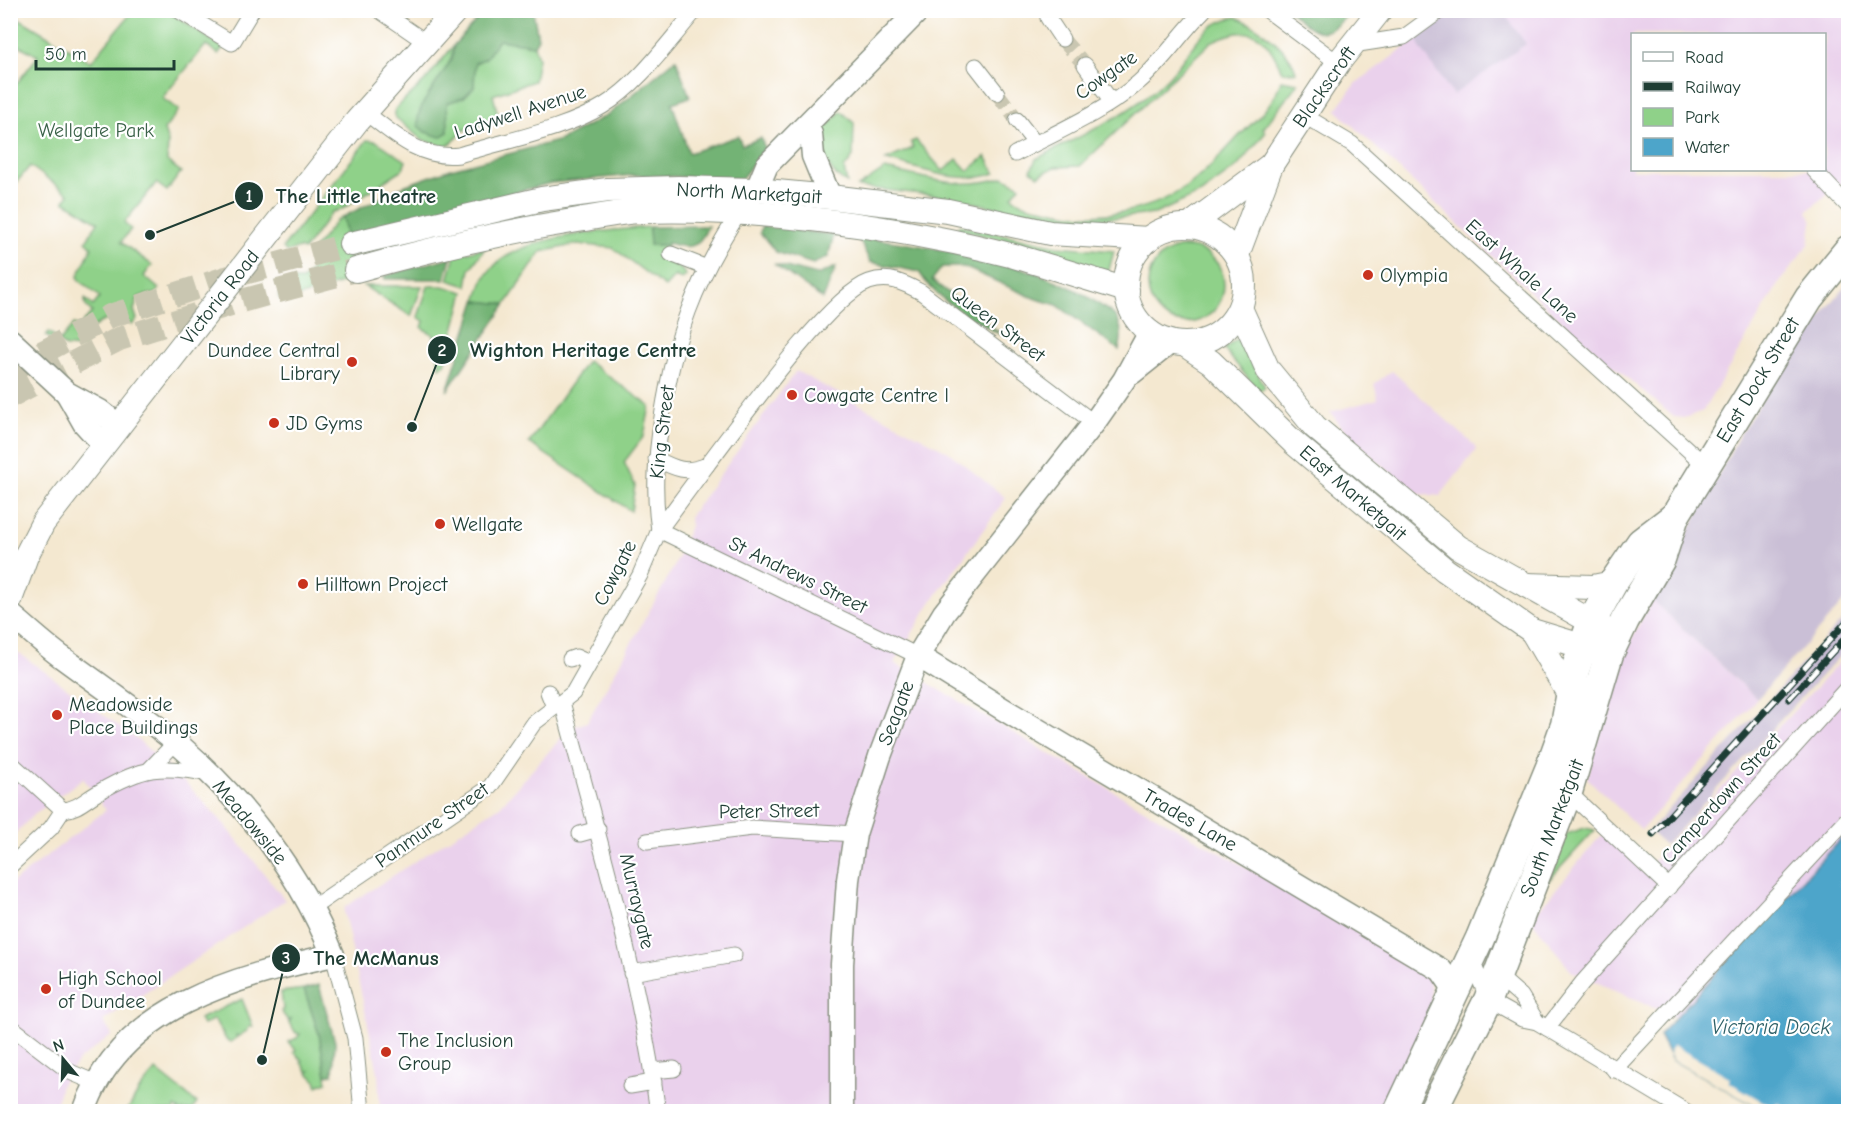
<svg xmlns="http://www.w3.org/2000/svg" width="1859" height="1122" viewBox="0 0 1859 1122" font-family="'Comic Neue',sans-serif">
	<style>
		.built { fill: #ead1ec; fill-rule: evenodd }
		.industrial { fill: #cabfd6 }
		.green { fill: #8fd189; stroke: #57875e; stroke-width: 1.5 }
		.forest { fill: #73b375; stroke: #497854; stroke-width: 1.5 }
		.water { fill: #4da5ca; stroke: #36717f; stroke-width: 1.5 }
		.pier { fill: #f4e8d0 }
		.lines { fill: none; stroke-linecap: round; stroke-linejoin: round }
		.street-tunnel { stroke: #c9c6b1; stroke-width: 15; stroke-dasharray: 15 8; stroke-linecap: butt }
		.primary-tunnel { stroke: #c9c6b1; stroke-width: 24; stroke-dasharray: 24 12; stroke-linecap: butt }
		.street-casing { stroke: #8a9282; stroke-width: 17 }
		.secondary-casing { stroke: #8a9282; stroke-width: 25 }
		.primary-casing { stroke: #8a9282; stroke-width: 26 }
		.highway-casing { stroke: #8a9282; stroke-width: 31 }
		.street { stroke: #fff; stroke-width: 15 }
		.secondary { stroke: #fff; stroke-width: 22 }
		.primary { stroke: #fff; stroke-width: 24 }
		.highway { stroke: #fff; stroke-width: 28 }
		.rail-casing { stroke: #1f3d34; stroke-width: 7 }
		.rail { stroke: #fff; stroke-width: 4.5; stroke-dasharray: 14; stroke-linecap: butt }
		.poi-dot { fill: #c8321e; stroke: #fff; stroke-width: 2 }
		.labels { text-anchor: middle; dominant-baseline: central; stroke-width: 4.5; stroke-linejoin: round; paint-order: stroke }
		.street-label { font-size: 20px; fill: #1f3d34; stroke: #fff }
		.park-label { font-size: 20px; fill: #3b6249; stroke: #fff }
		.poi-label { font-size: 20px; fill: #1f3d34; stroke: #fff; text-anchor: start }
		.water-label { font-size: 21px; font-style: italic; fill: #2f6168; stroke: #fff }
		.leader { fill: none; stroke: #1f3d34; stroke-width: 2 }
		.callout-dot { fill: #1f3d34; stroke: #fff; stroke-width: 2 }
		.mark-label { font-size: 18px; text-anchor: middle; font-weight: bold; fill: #fff }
		.callout-label { font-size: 21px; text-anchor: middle; font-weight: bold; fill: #1f3d34; stroke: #fff; stroke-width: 4.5; stroke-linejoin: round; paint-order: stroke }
	</style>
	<rect width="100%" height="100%" fill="#fff"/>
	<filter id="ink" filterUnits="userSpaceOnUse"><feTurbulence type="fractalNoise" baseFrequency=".0167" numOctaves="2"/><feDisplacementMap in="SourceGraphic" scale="12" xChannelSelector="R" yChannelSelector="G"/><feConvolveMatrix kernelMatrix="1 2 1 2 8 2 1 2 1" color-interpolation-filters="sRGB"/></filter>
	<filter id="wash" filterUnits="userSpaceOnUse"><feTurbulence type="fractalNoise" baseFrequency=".008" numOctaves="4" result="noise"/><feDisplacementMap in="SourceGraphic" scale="24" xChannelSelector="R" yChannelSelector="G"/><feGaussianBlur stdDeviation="1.35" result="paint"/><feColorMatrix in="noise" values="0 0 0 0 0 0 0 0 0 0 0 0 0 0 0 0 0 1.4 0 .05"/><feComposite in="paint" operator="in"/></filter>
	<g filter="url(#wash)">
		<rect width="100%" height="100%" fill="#f4e8d0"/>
		<g class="built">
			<path d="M1455,11H1848V178L1807,211L1812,222L1809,244L1778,285L1703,411L1684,418L1674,417L1582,340L1336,110L1355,84ZM1632,34H1824V170H1632Z"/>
			<path d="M796,371L947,451L1006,498L930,604L894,663L1154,815L1428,971L1433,1010L1382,1111H380L378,1072L344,912L345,907L500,806L570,728L587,722L675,565L690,526L689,517Z"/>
			<path d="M1392,371L1474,445L1476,450L1440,496L1419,494L1389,472L1346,432L1330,412L1378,399L1374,384Z"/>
			<path d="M1652,600L1757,699L1641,830L1587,778L1619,662Z"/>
			<path d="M19,653L138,740L185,782L226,826L285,900L103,1021L112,1035L78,1061L61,1084L55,1111H11V884L106,810L83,778L31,817L11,839L10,656Z"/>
			<path d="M1848,653V832L1675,1017L1571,971L1531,919L1603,833L1648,867Z"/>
		</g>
		<g class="industrial">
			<path d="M1455,11H1514L1506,16L1526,44L1453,95L1419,46L1418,38Z"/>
			<path d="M1848,284V597L1757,699L1652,600L1739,436L1785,364L1837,296Z"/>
			<path d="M1848,614V647L1665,845L1649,831Z"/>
		</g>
		<g class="green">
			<path d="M133,11H168L223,48L218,54L206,45L162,98L179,110L164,130L168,142L167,161L181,172L167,191L156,183L124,223L131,229L121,242L152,265L144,276L159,289L155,294L144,295L138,298L134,310L137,319L132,325C111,310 86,325 84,348L66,347L46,336L49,332L60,341L74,324L79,328L92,312L85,305V299L93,306L100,297L79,280L78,276L92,247L86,241L98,222L64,201L69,194L30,166L11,189L10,92L38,56L11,41V30L20,19L91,62Z"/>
			<path d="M1236,17C1257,25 1290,49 1296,72H1282C1266,33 1251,22 1211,42L1080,166L1055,167L1038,176L1031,170L1036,159C1085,133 1143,110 1178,66C1197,42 1204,23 1236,17Z"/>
			<path d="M499,40L534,45L538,58L534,81L493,95L499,119L462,131L452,143L444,146L422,140L395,117V109L426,80L454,45C451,72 428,91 418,116L448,132L447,103L464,97L474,87L475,63L486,58Z"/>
			<path d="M1281,80L1298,83L1263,129L1266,132L1237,167L1201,193L1155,214L1090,220L1041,217L948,197L858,187L885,169C928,178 961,191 1004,177L1020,186L1012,196C1021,206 1037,207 1050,210C1098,222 1156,212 1195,180C1210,168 1224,152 1237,138C1256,119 1273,107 1281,80Z"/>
			<path d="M841,111L854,123L853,157L844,169L847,183C827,173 824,156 818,136Z"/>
			<path d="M367,140L376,141L406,161L403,169L341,210L332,212L304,250L299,248L287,252L283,248Z"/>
			<path d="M916,140L943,171L957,159L968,171L986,156L995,173C961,186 920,168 886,160L913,148L911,142Z"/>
			<path d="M343,217L354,279L283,302L278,296L293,280H302C311,273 315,266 309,255L336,221Z"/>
			<path d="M959,225L1058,246L1114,251L1108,274L1056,253L957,229Z"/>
			<path d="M649,227L650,245H667L662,259L679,267L686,275L681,279L675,276L665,287L613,248L578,244L541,252L506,304L476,301C479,294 480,286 484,279C508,234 604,231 649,227Z"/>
			<circle cx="1186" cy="285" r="38"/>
			<path d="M485,248L470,269L467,286L448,280L455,255Z"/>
			<path d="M364,286H422L411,316Z"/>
			<path d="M428,286H443L464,292L445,364L440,368L434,335L422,328L424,321L418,317Z"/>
			<path d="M1239,338L1265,387L1259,392L1224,349Z"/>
			<path d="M587,361L650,406L644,436L624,462L635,485L631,511L529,443Z"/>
			<path d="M1585,828L1595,830L1548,881L1566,834Z"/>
			<path d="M304,989L319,1034L327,1082L317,1086V1082L308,1073L310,1071H307L301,1062L303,1061L294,1052L296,1050L288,1042L297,1038L300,1034L296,1033L289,1023L291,1019L288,1021L281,1011L283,1009L281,992Z"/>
			<path d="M242,999L253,1027L249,1026L248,1030L239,1036L236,1035L237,1037L231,1042L227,1041L214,1019L203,1025L199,1019Z"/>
			<path d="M156,1070L197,1103L192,1110L178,1111L179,1109L175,1107L174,1111H127L140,1089Z"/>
		</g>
		<g class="forest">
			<path d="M485,11H533L538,38L534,45L499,40L486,58L475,63L474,87L464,97L447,103L448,132L440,137L425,132L418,126V116L423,103L452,59L454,45Z"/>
			<path d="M1290,11H1351C1324,41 1318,36 1290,11Z"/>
			<path d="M676,59L690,97L672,103L689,153L738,136L742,145L761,138L765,149L741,179L634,175L551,183L347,236L343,217L406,185L451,169L561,140L609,114Z"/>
			<path d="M708,226C699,248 691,250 668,243L667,245H650L649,227Z"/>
			<path d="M762,226L834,235L828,257L813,264L776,252L760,233Z"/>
			<path d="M858,236C935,249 1036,259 1100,305C1104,308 1111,312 1115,316C1123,326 1122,339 1119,350L1057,305L1036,299L964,267H942L932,280L1005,337C974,320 937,302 919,272L870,262Z"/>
			<path d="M451,257L445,279H385L384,276Z"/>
			<path d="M774,264L817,275L836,267L823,299Z"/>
			<path d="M476,301L506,304L447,391Z"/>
			<path d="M319,985L335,1042L333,1074L326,1075L319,1034L304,989Z"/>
		</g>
		<path class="water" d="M1848,831V1111H1765L1672,1060L1659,1035Z"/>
		<path class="pier" d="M1673,1045L1731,1078L1729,1082L1774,1108L1777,1103L1793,1111H1765L1672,1060L1669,1051Z"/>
	</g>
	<g filter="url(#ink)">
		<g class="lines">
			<g class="street-tunnel">
				<path d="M1062,39L1085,65"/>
				<path d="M997,93L1017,120"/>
			</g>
			<g class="primary-tunnel">
				<path d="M10,370L110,316L226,278L351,244"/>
				<path d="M10,396L119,339L234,303L356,270"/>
			</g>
			<g class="street-casing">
				<g id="street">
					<path d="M178,10L232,43L252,10"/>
					<path d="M379,10L427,43"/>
					<path d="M1047,10L1048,18L1062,39"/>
					<path d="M1267,10L1338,63"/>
					<path d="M1352,45L1404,37L1441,10"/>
					<path d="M1085,65L1111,101"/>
					<path d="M976,66L997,93"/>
					<path d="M365,112C393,134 421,160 459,155C503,141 565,130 603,106C640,83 668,42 696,10"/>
					<path d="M1303,115L1352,144L1706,466"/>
					<path d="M1017,120L1035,143"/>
					<path d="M1015,154C1053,134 1108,110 1139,82C1164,60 1181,33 1204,10"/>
					<path d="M1814,170L1848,206"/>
					<path d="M671,254L707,268"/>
					<path d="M656,459C676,469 686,474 707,465"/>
					<path d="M659,530C653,491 656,456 662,417C675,335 694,283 739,213"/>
					<path d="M659,530L918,656"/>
					<path d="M570,659L576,657L589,663"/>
					<path d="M548,692L554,707"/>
					<path d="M562,702C599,837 638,973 658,1112"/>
					<path d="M10,762L63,810"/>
					<path d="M150,769L176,742"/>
					<path d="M1568,792L1669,887"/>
					<path d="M63,810C78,809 86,799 99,792C145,766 159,765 210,774"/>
					<path d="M580,834L598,829"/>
					<path d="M647,841L752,828L855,834"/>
					<path d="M10,866L51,828L63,810"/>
					<path d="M312,908L490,787L534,723L573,693L640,575L659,530L707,465C737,426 829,296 869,282C889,275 904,283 921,292L1094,423"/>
					<path d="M333,955L355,1038L362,1112"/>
					<path d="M1471,958L1488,1000L1522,1019L1537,1022L1687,1112"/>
					<path d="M631,973L734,955"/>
					<path d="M1493,976L1497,975L1521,996L1537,1022"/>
					<path d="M10,1026L70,1072L96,1083"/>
					<path d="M1547,1028L1582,983L1848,687"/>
					<path d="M1614,1070L1848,818"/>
					<path d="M652,1071L674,1069"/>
					<path d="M630,1086L654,1082"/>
				</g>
			</g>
			<g class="secondary-casing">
				<g id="secondary">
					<path d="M811,134L813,156L830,197"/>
					<path d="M745,205L759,184L767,165L919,10"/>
					<path d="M10,340L67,393L100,411L119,426"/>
					<path d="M1132,373L1171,342"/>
					<path d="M67,393L84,423L104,445"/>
					<path d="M10,614C28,629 45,645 63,658C101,686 141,713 177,743C244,801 300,873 333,955C237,977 119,1006 84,1112"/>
					<path d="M918,656L1003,709L1441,970L1455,990"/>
					<path d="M842,1112V964L848,880L855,834L880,756L918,656L944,613L1094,423L1124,380L1150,332"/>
				</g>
			</g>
			<g class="primary-casing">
				<g id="primary">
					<path d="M1189,226L1271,165"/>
					<circle cx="1185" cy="285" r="59"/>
					<path d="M351,244L542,199L608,190L678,188L755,190L830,197L948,211L1050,233L1149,239"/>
					<path d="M1237,255L1271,165L1338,63L1380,10"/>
					<path d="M356,270C430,249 503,232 578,220C598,217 620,212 641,211C756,207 902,227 1014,256C1052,267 1089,279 1127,290"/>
					<path d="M1240,308L1268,370L1315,427L1458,547L1606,630"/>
					<path d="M1184,344L1211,362L1293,442L1445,570L1532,631L1601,652"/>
					<path d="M1526,585L1593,587L1613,583"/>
					<path d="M10,600L26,556L43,523L357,121L456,10"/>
					<path d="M1532,631L1570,696"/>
				</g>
			</g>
			<g class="highway-casing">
				<g id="highway">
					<path d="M1398,1112L1480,938L1550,767L1565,725L1575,670L1591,623L1613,583L1641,542L1675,516"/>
					<path d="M1432,1112L1488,1000L1568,792L1609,654L1625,620L1661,559L1675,516L1809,298L1848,250"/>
				</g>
			</g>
			<use href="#street" class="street"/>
			<use href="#secondary" class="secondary"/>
			<use href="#primary" class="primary"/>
			<use href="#highway" class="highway"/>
			<g class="rail-casing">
				<g id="rail">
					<path d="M1789,699L1848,635"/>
					<path d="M1653,834L1848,620"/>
				</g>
			</g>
			<use href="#rail" class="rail"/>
		</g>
	</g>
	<g class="poi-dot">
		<circle cx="1368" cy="275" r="6"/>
		<circle cx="352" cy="362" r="6"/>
		<circle cx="792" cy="395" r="6"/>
		<circle cx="274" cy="423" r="6"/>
		<circle cx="440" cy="524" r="6"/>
		<circle cx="303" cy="584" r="6"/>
		<circle cx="57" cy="715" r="6"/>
		<circle cx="46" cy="989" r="6"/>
		<circle cx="386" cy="1052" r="6"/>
	</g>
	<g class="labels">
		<g class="street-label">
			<text transform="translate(1106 75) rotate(-35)">Cowgate</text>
			<text transform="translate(1324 87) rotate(-55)">Blackscroft</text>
			<text transform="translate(520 112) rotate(-18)">Ladywell Avenue</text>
			<text transform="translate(749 193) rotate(3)">North Marketgait</text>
			<text transform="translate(1522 271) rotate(42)">East Whale Lane</text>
			<text transform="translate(220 297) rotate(-52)">Victoria Road</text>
			<text transform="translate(998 324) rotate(37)">Queen Street</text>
			<text transform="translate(1758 380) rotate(-59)">East Dock Street</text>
			<text transform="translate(662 432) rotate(-83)">King Street</text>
			<text transform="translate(1353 493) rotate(41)">East Marketgait</text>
			<text transform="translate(615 573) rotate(-63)">Cowgate</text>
			<text transform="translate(798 575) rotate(26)">St Andrews Street</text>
			<text transform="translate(896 713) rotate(-69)">Seagate</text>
			<text transform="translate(1721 798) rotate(-48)">Camperdown Street</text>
			<text transform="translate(769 811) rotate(-1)">Peter Street</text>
			<text transform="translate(1190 820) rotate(30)">Trades Lane</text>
			<text transform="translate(250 822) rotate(50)">Meadowside</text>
			<text transform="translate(432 825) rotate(-35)">Panmure Street</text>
			<text transform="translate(1552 828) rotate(-69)">South Marketgait</text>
			<text transform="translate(637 901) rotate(77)">Murraygate</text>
		</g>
		<g class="park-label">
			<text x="96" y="130">Wellgate Park</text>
		</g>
		<g class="poi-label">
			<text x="1380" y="275">Olympia</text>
			<text x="340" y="350" text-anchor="end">Dundee Central<tspan x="340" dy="23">Library</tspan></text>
			<text x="804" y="395">Cowgate Centre l</text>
			<text x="286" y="423">JD Gyms</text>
			<text x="452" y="524">Wellgate</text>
			<text x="315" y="584">Hilltown Project</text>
			<text x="69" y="704">Meadowside<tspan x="69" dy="23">Place Buildings</tspan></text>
			<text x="58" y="978">High School<tspan x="58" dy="23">of Dundee</tspan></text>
			<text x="398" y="1040">The Inclusion<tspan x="398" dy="23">Group</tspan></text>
		</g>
		<g class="water-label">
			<text x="1771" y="1027">Victoria Dock</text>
		</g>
	</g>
	<path class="leader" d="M150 235L249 196M412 427L442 350M262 1060L286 958"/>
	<g class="callout-dot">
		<circle cx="150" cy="235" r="6"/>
		<circle cx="412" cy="427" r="6"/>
		<circle cx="262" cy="1060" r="6"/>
		<circle cx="249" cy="196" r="15"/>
		<circle cx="442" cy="350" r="15"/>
		<circle cx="286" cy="958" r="15"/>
	</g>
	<g class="mark-label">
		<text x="249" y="202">1</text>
		<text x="442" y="356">2</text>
		<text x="286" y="964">3</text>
	</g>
	<g class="callout-label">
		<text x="356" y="203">The Little Theatre</text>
		<text x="583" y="357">Wighton Heritage Centre</text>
		<text x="376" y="965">The McManus</text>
	</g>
	<rect width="1859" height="1122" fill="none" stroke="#fff" stroke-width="36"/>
	<rect x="1631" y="33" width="195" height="138" fill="#ffffff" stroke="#a5b1ae" stroke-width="1.5"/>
	<rect x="1643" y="52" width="30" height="9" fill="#ffffff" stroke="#a5b1ae" stroke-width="1.5"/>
	<text x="1685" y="63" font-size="18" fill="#1f3d34">Road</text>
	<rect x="1643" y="82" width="30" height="9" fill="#1f3d34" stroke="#a5b1ae" stroke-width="1.5"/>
	<text x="1685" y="93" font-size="18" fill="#1f3d34">Railway</text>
	<rect x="1643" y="108" width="30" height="18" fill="#8fd189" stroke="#a5b1ae" stroke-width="1.5"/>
	<text x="1685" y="123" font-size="18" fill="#1f3d34">Park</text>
	<rect x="1643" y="138" width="30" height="18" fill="#4da5ca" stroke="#a5b1ae" stroke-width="1.5"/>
	<text x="1685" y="153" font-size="18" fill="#1f3d34">Water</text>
	<g transform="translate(63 1059) rotate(341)" stroke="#ffffff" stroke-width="4.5" paint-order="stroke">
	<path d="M0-4.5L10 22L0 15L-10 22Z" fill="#1f3d34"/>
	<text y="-9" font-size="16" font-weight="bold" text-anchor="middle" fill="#1f3d34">N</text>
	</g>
	<path d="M36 60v9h138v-9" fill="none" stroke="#1f3d34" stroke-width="3"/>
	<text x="45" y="60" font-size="18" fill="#1f3d34" stroke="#ffffff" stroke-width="4.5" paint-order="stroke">50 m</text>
</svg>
